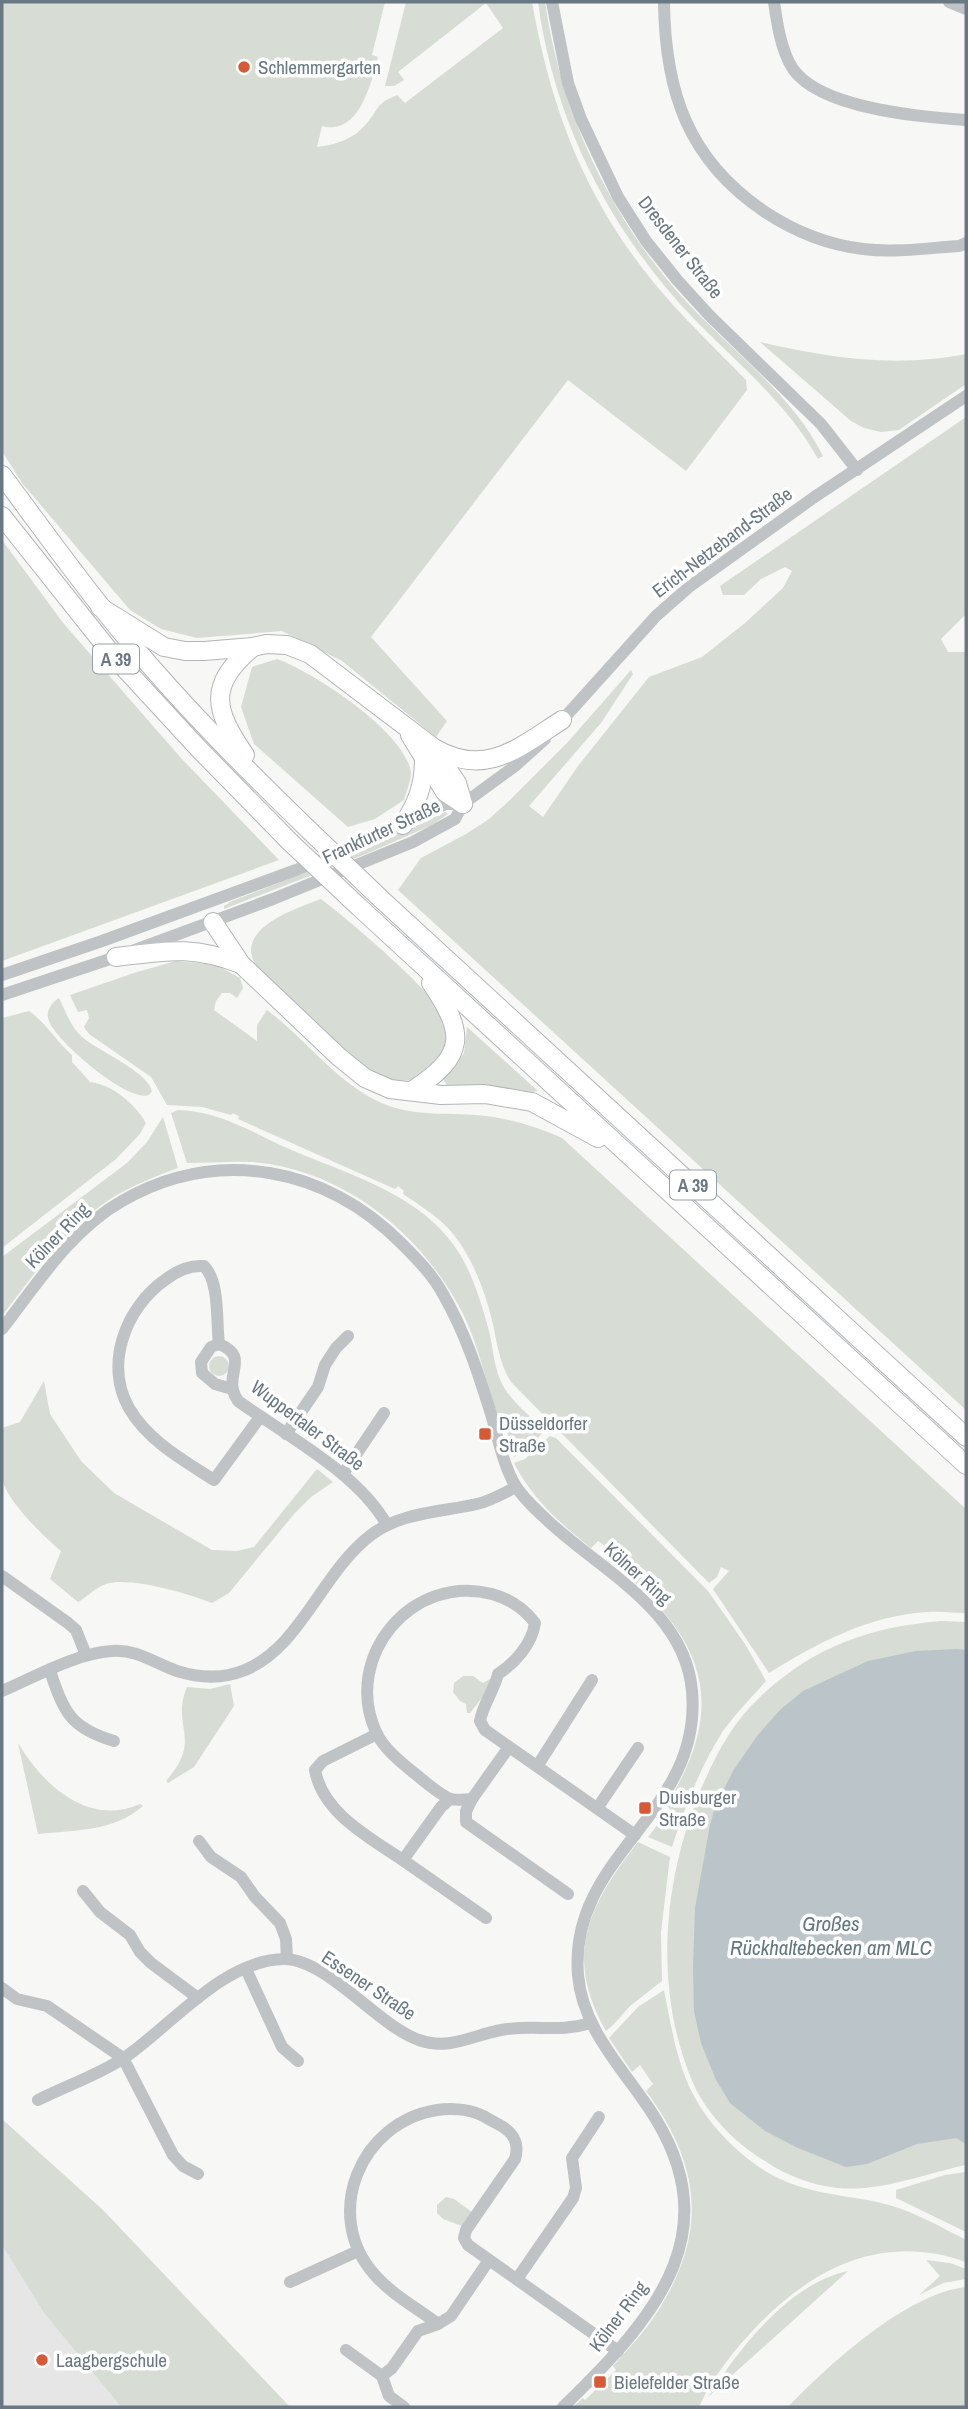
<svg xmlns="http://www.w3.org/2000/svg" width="968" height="2409" viewBox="0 0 968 2409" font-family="'Archivo Narrow',sans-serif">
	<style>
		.built { fill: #e5e6e5 }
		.green { fill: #d7dcd4 }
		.water { fill: #bac4c9 }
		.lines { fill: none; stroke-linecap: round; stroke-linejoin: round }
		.highway-casing { stroke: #b2b6b9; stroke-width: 20 }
		.minor { stroke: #bfc3c6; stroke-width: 12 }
		.highway { stroke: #fff; stroke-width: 18 }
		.highway-bridge-casing { stroke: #b2b6b9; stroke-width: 20; stroke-linecap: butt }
		.highway-bridge { stroke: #fff; stroke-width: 18 }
		.poi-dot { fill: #d75935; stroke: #fff; stroke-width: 2.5 }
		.labels { text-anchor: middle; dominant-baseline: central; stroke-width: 7; stroke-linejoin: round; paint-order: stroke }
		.shield { fill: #fff; stroke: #96a0a8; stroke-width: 2 }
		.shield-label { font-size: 18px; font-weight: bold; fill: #697883 }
		.poi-label { font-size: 19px; fill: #697883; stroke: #fff; text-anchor: start }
		.street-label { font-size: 19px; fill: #697883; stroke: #fff }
		.water-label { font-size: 21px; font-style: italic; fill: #64787f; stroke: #fff }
	</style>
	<rect width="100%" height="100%" fill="#f7f7f5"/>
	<path class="built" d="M2,2245L44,2313L121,2407H2Z"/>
	<g class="green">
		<path d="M2,2H385L372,55L378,57C371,84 359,136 322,126L317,147C335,145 354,139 366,124C380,108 375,104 397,95L405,103L503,28L486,3L398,72L404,80L394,86H385L406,2H532C551,109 584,197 654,283C682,317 715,348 746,380L747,390L686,471L568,380L371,637L447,721L436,737L342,661L282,631L197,638L161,629L130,610L22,483L2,451Z"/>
		<path d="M538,2H545C562,120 616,231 700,316C743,359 796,401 823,456L818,459C788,404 738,364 695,320C611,233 554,122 538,2Z"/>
		<path d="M760,342C830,358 894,368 966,354V384L899,430L881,432L864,428L851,421Z"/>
		<path d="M966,417V614L941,639L948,652H966V1410L398,890L421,858L466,834L489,819L510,800L567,743L631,670L633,674L601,723L529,806L543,817L578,766L649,677L702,657L745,623L783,588L792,571L785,567L761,579L744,595H723L720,586Z"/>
		<path d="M2,540L64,624L181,758L279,860L2,961Z"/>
		<path d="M277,659C312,671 407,733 411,773C411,781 406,792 404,800L375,819L348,827L254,744L241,707L252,667Z"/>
		<path d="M445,812L448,814L432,825L366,854L224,909V906L232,901L361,851Z"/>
		<path d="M321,899C346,918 435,992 444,1018C450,1036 445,1059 430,1071C413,1085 393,1082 374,1074L269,984C261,974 251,963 251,949C253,922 300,907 321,899Z"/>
		<path d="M176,961L216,965L240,978L243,988L237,998L230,993H222L216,1001L214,1010L257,1041V1025L267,1010C306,1039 338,1085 384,1104C414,1117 452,1112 485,1116C512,1119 537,1127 562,1138L966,1509V1613C954,1613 941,1611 928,1612C870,1615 817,1643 769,1673L713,1589L729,1571L721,1567L717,1577L709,1583L512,1383C499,1365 497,1341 492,1320C484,1288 470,1251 447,1227C434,1214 418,1204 403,1194L404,1191L398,1186L395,1189L238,1119L239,1116L233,1113L231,1115L202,1107L167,1105L151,1077L89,1034L84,1027L89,1018L87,1010L78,1012L70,995L137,972Z"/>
		<path d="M59,998C66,1012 70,1026 82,1037C98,1051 147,1071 152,1091L149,1095C128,1103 56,1041 49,1021C45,1012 51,1003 59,998Z"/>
		<path d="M29,1011C45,1022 57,1042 72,1055V1062L90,1082C113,1085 134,1103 146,1123L140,1134L116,1159L2,1248V1018Z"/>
		<path d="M467,1027L538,1091L531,1092L492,1086L447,1085L443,1079L464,1053Z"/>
		<path d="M178,1110C219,1111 251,1132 287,1148C348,1175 425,1194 461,1256C474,1279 482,1305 489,1331C494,1351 494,1374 507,1392C517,1406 532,1418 544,1430L533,1445L514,1457L502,1413H496C486,1381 479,1347 464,1316C424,1235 344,1169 252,1162C231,1161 209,1163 187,1163L171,1113Z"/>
		<path d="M163,1117L178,1168C161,1174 144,1181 128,1189C74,1216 38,1269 2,1316V1257L127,1163L147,1142Z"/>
		<circle cx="219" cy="1366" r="10"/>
		<path d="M44,1381L50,1414L81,1461L114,1493L212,1550L237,1551L254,1547L317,1469L333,1482L311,1497L294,1514L229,1593L212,1603C189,1594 130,1576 106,1584C96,1587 87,1597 78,1602L50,1579L61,1551C44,1537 5,1499 2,1478C0,1462 2,1444 2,1428L20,1422Z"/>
		<path d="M550,1436L556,1438L708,1591L745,1644L766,1681C752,1697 736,1713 723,1731C700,1767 685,1807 672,1847L648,1837L670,1809L666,1805C734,1699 699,1630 606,1559L612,1551L598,1541L591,1548C561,1524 532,1499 514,1463L525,1459Z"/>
		<path d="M941,1621L966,1622V2165C924,2174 881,2192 837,2188C812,2185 788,2176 768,2163C737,2145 708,2116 693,2083C652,1987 663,1874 705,1780C718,1750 736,1719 760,1697C813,1647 869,1627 941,1621Z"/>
		<path d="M463,1676H473L483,1683L490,1679L489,1689L470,1713H467L466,1704L460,1701L453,1692L454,1683Z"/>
		<path d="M230,1684L234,1706L194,1767L168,1783L166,1781C204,1738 170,1727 187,1687L210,1689Z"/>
		<path d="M18,1743C43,1785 88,1827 140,1804L143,1806C113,1832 75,1830 38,1834Z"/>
		<path d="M638,1842L670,1857L661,1932L662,1981L630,2006L614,2024L606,2031C563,1954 589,1905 638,1842Z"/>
		<path d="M664,1990C677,2056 682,2097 733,2146C753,2165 775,2179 801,2187C830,2196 860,2197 889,2205C917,2213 941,2227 966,2240V2262C884,2233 816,2266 758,2325C735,2349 713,2376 699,2407H573L583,2398L585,2400L616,2370L613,2366C627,2350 642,2335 654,2317C708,2236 703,2168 646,2091L653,2084L640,2065L632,2072L609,2038L638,2007Z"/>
		<path d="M2,2119L103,2210L290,2407H121L44,2313L2,2245Z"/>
		<path d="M966,2172V2232L896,2198V2190L945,2175Z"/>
		<path d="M446,2197L454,2199L472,2212L462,2226L443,2219L437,2213V2205Z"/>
		<path d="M926,2260L950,2263L966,2269V2279L943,2283L919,2295L940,2276Z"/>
		<path d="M848,2271L708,2397C740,2348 788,2284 848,2271Z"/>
		<path d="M966,2287V2407H788C828,2365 907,2293 966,2287Z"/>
	</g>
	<path class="water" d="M958,1649L966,1650V2144L956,2138L917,2144L867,2164L846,2167L798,2148L765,2131L730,2103L716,2080L701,2043L694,2011L693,1967L695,1908L710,1825L715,1807L733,1771L757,1736L780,1710L803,1691L868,1661L916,1651Z"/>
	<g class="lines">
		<g class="highway-casing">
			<g id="highway">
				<path d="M2,475C44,531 84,588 129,641C185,708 247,770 310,831"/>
				<path d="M2,516L115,658L199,749L290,842"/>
				<path d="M100,607L164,647L185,651H204L253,647L266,644L287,645L310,654L434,748C486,778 518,748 562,720"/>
				<path d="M410,735L445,792L463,804"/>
				<path d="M436,752L457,783L463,804"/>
				<path d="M245,755C214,710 207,685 253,647"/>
				<path d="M403,825C417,803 424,786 424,759"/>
				<path d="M380,898L966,1437"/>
				<path d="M359,907L966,1465"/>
				<path d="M213,922L241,964L339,1057L365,1078L390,1089L441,1095L485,1094L532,1102L598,1138"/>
				<path d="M116,957C167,951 191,945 241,964"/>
				<path d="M413,1090C467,1055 465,1033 431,983"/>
			</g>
		</g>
		<g class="minor">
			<path d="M552,2L568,83L581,119L618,197L646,241L678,281L709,315L821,424L857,470"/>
			<path d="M664,2C665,92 688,160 765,212C794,231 829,245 863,249C895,253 927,248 959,246L966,243"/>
			<path d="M774,2C777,23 781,51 793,69C821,109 921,117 966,120"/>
			<path d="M949,2L966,9"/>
			<path d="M557,726L656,616L689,587L813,498L966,396"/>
			<path d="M2,975L102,941L296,870L364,843L445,804H463"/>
			<path d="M2,995L116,957L273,899L413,842L455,819L463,804L515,766L545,739"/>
			<path d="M2,1329C37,1284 71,1230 122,1201C218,1146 326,1167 402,1244C417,1259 433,1275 443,1294C465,1332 478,1372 491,1414C498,1438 503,1464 515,1485C523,1498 535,1509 546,1519C599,1570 685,1609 692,1691C703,1815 568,1854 578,1975C582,2023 614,2059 641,2097C736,2226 659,2314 563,2407"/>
			<path d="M219,1344C216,1321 220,1282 204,1266C189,1265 176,1271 165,1280C126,1307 104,1364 129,1408C148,1441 183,1460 214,1480L260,1417"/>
			<path d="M232,1389L215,1384L202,1373L201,1362L211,1347L219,1344C248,1356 228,1371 233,1390C234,1394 236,1398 238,1401C287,1436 358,1473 387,1525"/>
			<path d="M286,1434L318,1387L325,1365L336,1348L348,1336"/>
			<path d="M343,1474L384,1413"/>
			<path d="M2,1576L68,1623L76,1630L86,1655"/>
			<path d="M50,1671C64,1712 70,1728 114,1741"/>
			<path d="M2,1691C35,1677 76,1653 112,1651C137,1649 154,1663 177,1671C199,1678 223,1679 245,1670C301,1647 322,1572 371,1535C401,1512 442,1512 477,1504C491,1501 504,1493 516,1487"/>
			<path d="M377,1734L323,1761L315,1770C323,1815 373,1839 407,1863C433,1881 460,1900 486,1918"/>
			<path d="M509,1747L472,1799C466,1799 457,1801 451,1799C440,1796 417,1775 408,1768C396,1758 383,1747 376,1732C342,1657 412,1573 492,1594C510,1599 524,1608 535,1623C532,1644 515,1663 498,1674C494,1691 483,1704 480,1721L485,1730L635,1835"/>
			<path d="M538,1765L592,1680"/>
			<path d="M472,1799L466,1811V1822L568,1894"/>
			<path d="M598,1807L638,1748"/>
			<path d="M199,1841L211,1857L241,1877L255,1897L280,1923L286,1939L287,1959"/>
			<path d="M403,1860L441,1807L450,1799"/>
			<path d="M83,1891L100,1912L130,1935L140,1952L151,1963L198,1998"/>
			<path d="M246,1969L282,2047L298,2061"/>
			<path d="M2,1988L17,1999L47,2006L123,2058"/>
			<path d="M123,2058L173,2155L183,2166L198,2174"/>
			<path d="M38,2100C66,2086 98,2075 124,2058C171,2026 223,1960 284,1959C327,1959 378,2026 419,2040C449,2051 473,2035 501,2030C533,2024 558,2033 591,2023"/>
			<path d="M489,2260L451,2316L438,2324C417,2308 391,2294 374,2274C322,2215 360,2122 437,2110C450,2108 467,2109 479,2114C486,2117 492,2121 498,2124C513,2132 520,2142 515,2159L466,2230L464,2238L468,2245L618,2351"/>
			<path d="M517,2279L573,2198L576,2188L572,2158L599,2117"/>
			<path d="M290,2282L358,2251"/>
			<path d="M346,2350L382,2376"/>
			<path d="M382,2376L392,2368L418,2331L438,2324"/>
			<path d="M382,2376L389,2396L404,2407"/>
		</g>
		<use href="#highway" class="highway"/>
		<g class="highway-bridge-casing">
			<g id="highway-bridge">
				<path d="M310,831L380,898"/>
				<path d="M290,842L359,907"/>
			</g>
		</g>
		<use href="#highway-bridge" class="highway-bridge"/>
	</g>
	<g class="poi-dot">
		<circle cx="244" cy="67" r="7"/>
		<rect x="478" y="1427" width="14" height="14" rx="3.5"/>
		<rect x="638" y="1801" width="14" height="14" rx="3.5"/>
		<circle cx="42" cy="2360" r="7"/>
		<rect x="593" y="2375" width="14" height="14" rx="3.5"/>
	</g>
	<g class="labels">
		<g class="shield">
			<rect x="93" y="644.5" width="46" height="29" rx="5"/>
			<rect x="670" y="1170.5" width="46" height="29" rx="5"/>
		</g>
		<g class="shield-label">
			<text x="116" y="659">A 39</text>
			<text x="693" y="1185">A 39</text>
		</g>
		<g class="poi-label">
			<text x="258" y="67">Schlemmergarten</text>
			<text x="499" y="1423">Düsseldorfer<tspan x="499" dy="22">Straße</tspan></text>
			<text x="659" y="1797">Duisburger<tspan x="659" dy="22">Straße</tspan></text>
			<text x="56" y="2360">Laagbergschule</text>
			<text x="614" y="2382">Bielefelder Straße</text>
		</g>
		<g class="street-label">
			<text transform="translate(681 247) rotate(52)">Dresdener Straße</text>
			<text transform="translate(722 542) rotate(-37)">Erich-Netzeband-Straße</text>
			<text transform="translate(381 831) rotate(-25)">Frankfurter Straße</text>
			<text transform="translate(57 1235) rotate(-46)">Kölner Ring</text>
			<text transform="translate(308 1425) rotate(37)">Wuppertaler Straße</text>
			<text transform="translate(638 1573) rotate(42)">Kölner Ring</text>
			<text transform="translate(369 1985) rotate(34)">Essener Straße</text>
			<text transform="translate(618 2316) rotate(-53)">Kölner Ring</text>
		</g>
		<g class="water-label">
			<text x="831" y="1923">Großes<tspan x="831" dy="24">Rückhaltebecken am MLC</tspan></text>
		</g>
	</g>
	<rect width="968" height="2409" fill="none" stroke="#697883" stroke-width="7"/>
</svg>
